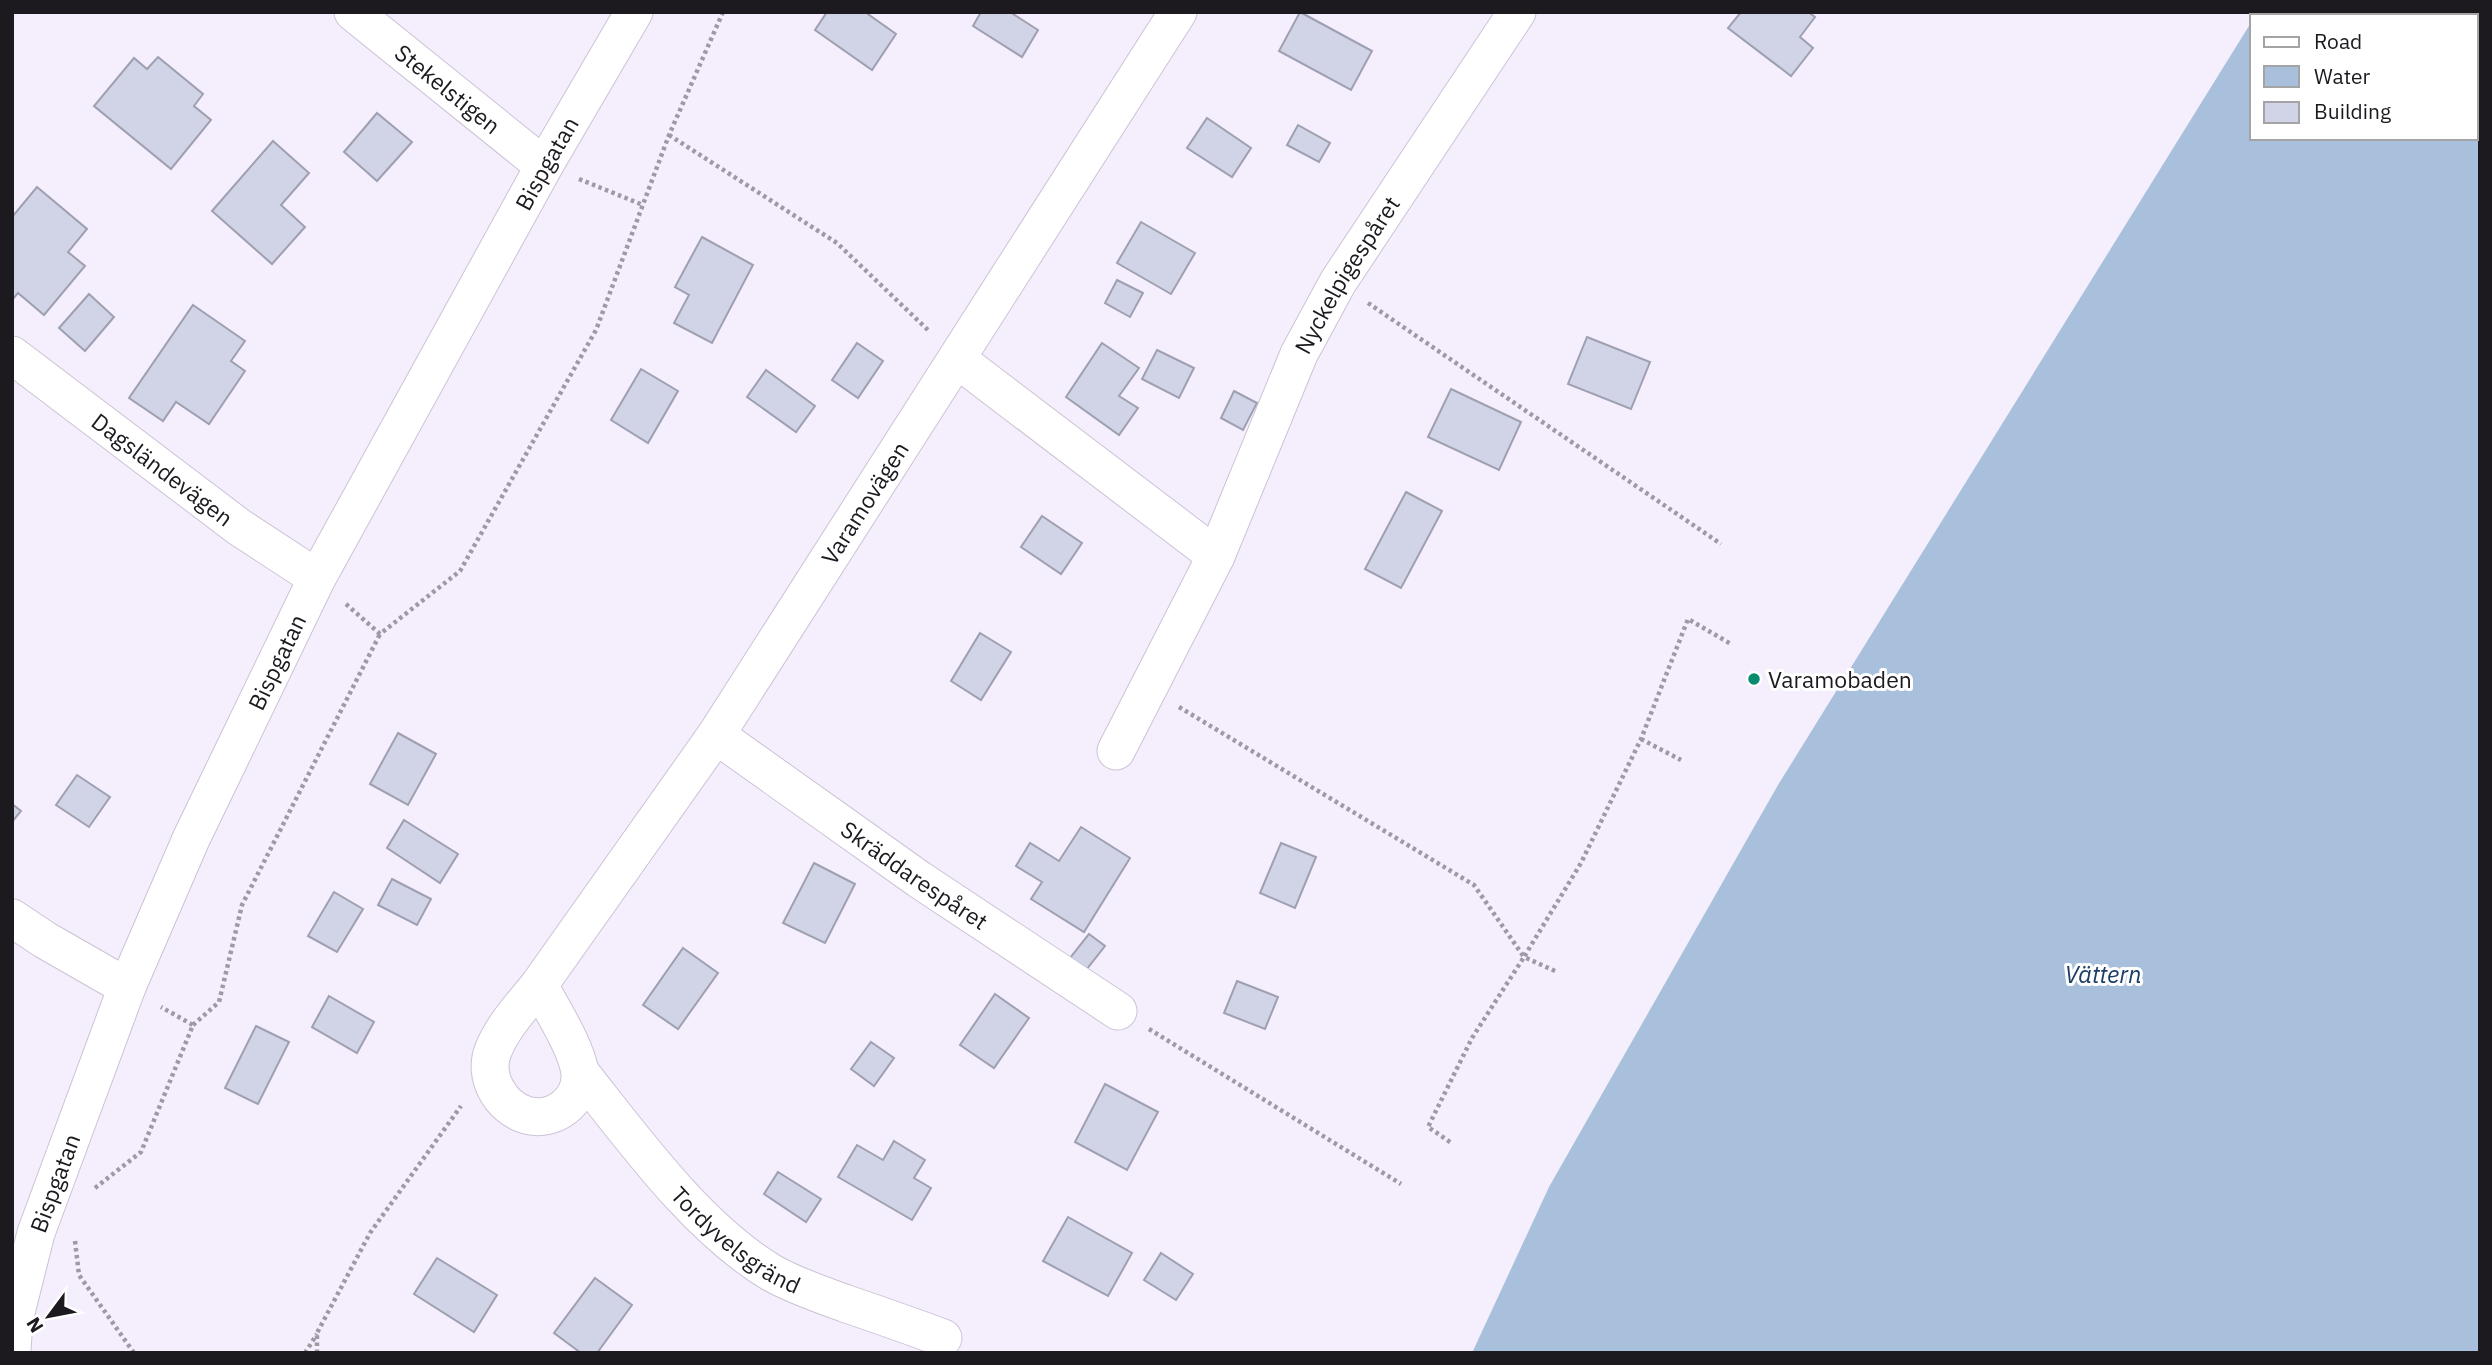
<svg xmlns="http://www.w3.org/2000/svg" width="2492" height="1365" viewBox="0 0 2492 1365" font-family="'IBM Plex Sans',sans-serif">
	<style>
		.water { fill: #a8c0dc }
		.building { fill: #d1d3e6; stroke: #9ea0b2; stroke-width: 2 }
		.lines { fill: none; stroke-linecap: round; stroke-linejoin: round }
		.minor-casing { stroke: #ccc3d5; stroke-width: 39 }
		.path { stroke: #9f99a4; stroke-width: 4.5; stroke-dasharray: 3.5 3.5; stroke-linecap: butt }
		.minor { stroke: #fff; stroke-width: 37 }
		.poi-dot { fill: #098b6f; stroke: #fff; stroke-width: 2.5 }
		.labels { text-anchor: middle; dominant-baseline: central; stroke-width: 6; stroke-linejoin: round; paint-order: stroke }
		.street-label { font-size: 23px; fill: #1c191f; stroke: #fff }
		.poi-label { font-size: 23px; fill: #1c191f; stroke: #fff; text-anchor: start }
		.water-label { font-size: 24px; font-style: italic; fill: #1d3e65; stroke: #fff }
	</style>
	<rect width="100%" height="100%" fill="#f5eefc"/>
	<path class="water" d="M2258,12H2480V1353H1472L1549,1187L1778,785L2252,21V138H2476V16H2256Z"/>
	<g class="building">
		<path d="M827,12H865L896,34L872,70L815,30Z"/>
		<path d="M981,12H1010L1038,30L1022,57L973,26Z"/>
		<path d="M1300,12L1372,51L1351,90L1279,51Z"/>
		<path d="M1741,12H1808L1815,17L1800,37L1813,48L1791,76L1728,28Z"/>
		<path d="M158,57L203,94L194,106L211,120L171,169L94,106L134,58L147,69Z"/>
		<path d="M377,113L412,142L377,181L344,152Z"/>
		<path d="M1207,118L1251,148L1232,177L1187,148Z"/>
		<path d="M1298,125L1330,143L1319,162L1287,145Z"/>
		<path d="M273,141L309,173L281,205L305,227L272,264L212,211Z"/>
		<path d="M37,187L87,229L68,252L85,266L44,315L18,293L12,300V217Z"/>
		<path d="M1141,222L1195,253L1171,294L1117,263Z"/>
		<path d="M702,237L753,265L712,343L674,323L689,295L675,287Z"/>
		<path d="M1117,280L1143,293L1130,317L1105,303Z"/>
		<path d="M89,294L114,317L85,351L59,328Z"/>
		<path d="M193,305L245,341L231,361L245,371L209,424L176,402L163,421L129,398Z"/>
		<path d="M1587,337L1650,362L1631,409L1568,384Z"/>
		<path d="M857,343L883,361L858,398L832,380Z"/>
		<path d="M1102,343L1139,368L1119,396L1138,408L1119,435L1066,397Z"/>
		<path d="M1157,350L1194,368L1179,398L1142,379Z"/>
		<path d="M641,369L678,391L648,443L611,420Z"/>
		<path d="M766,370L815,406L796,432L747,397Z"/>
		<path d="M1451,389L1521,422L1499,470L1428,437Z"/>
		<path d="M1234,391L1257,403L1243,430L1221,418Z"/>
		<path d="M1406,492L1442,511L1401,588L1365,569Z"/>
		<path d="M1042,516L1082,543L1061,574L1021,547Z"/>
		<path d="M980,633L1011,652L981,700L951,681Z"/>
		<path d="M398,733L436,754L408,805L370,784Z"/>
		<path d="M77,775L110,797L89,827L56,805Z"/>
		<path d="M12,804L21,811L12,822Z"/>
		<path d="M404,820L458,854L440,883L387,848Z"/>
		<path d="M1081,827L1130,858L1084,932L1031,899L1042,882L1016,866L1030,843L1059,861Z"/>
		<path d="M1281,843L1316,857L1295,908L1260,893Z"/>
		<path d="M814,863L855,884L825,943L783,923Z"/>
		<path d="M392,879L431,899L417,925L378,905Z"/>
		<path d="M334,892L363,909L337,952L308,936Z"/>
		<path d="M1089,934L1105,946L1086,970L1070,958Z"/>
		<path d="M683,948L718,973L678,1029L643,1005Z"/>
		<path d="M1237,981L1278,997L1265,1029L1224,1013Z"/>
		<path d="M995,994L1029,1018L994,1068L960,1045Z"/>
		<path d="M329,996L374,1022L357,1053L312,1027Z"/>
		<path d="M256,1026L289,1042L258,1104L225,1088Z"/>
		<path d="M871,1042L894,1058L874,1086L851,1069Z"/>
		<path d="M1105,1084L1158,1112L1127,1170L1075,1142Z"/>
		<path d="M894,1141L925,1160L914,1178L931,1188L912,1220L838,1177L857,1145L883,1160Z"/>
		<path d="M778,1172L821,1199L806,1222L764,1194Z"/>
		<path d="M1068,1217L1132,1253L1108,1296L1043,1261Z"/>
		<path d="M1161,1253L1193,1274L1176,1300L1144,1280Z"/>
		<path d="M437,1258L497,1295L474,1332L414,1294Z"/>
		<path d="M595,1278L632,1305L597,1353H581L554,1333Z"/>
	</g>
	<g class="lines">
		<g class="minor-casing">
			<g id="minor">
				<path id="s1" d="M353,12L544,166"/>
				<path id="s2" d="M12,355L239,527L317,578"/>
				<path d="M957,359L1216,556"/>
				<path id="s3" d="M716,735L920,880L1118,1011"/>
				<path id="s4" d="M1116,751L1216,556L1299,354L1338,282L1517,12"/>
				<path d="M12,918L45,940L127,987"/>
				<path id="s5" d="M539,985C551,1008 577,1048 580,1073C582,1101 554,1123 526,1115C500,1107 483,1076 493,1051C502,1027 523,1005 539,985L716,735L1178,12"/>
				<path id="s6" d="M580,1072C634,1140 697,1228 772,1273C795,1286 822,1295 847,1304C879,1315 911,1326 943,1338"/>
				<path id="s7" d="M12,1350L14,1320L36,1233L127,987L191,839L317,578L544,166L634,12"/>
			</g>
		</g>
		<g class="path">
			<path d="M669,135L837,243L930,332"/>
			<path d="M579,179L643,205"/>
			<path d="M1368,303L1721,544"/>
			<path d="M346,604L380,634L460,571L596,330L669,135L723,12"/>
			<path d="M1179,707L1474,885L1524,957L1472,1038L1428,1127L1453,1144"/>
			<path d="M1641,739L1681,760"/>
			<path d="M1555,971L1524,957L1581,863L1641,739L1688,619L1731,644"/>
			<path d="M193,1025L219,1002L242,905L380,634"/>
			<path d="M1149,1029L1401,1184"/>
			<path d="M95,1188L141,1152L193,1025L161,1007"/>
			<path d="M75,1241L79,1275L134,1353"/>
			<path d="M305,1353L317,1334"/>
			<path d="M317,1353V1333L370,1233L461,1106"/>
		</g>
		<use href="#minor" class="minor"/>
	</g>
	<circle class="poi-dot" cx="1754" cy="679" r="7"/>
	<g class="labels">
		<g class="street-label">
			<text stroke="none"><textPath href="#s1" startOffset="122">Stekelstigen</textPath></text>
			<text stroke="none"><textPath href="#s7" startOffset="1307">Bispgatan</textPath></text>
			<text stroke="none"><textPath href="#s4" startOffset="530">Nyckelpigespåret</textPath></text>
			<text stroke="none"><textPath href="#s2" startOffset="189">Dagsländevägen</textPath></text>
			<text stroke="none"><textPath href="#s5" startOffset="920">Varamovägen</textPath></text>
			<text stroke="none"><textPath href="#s7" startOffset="740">Bispgatan</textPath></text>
			<text stroke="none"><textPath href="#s3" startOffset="243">Skräddarespåret</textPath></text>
			<text stroke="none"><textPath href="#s7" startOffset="173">Bispgatan</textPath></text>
			<text stroke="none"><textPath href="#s6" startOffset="231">Tordyvelsgränd</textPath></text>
		</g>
		<g class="poi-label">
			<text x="1768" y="679">Varamobaden</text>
		</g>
		<g class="water-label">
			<text x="2103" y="974">Vättern</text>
		</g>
	</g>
	<rect width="2492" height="1365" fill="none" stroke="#1c191f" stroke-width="28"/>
	<rect x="2250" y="14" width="228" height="126" fill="#ffffff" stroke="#a4a3a5" stroke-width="2"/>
	<rect x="2264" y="37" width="35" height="10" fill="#ffffff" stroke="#a4a3a5" stroke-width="2"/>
	<text x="2314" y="49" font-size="21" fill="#1c191f">Road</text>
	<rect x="2264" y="66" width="35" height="21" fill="#a8c0dc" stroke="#a4a3a5" stroke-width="2"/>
	<text x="2314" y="84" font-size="21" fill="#1c191f">Water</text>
	<rect x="2264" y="102" width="35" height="21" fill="#d1d3e6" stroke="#a4a3a5" stroke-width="2"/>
	<text x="2314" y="119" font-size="21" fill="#1c191f">Building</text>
	<g transform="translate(49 1316) rotate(238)" stroke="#ffffff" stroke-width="5" paint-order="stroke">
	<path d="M0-5L12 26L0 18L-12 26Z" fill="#1c191f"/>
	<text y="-10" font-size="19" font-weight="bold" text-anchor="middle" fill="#1c191f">N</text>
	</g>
</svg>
